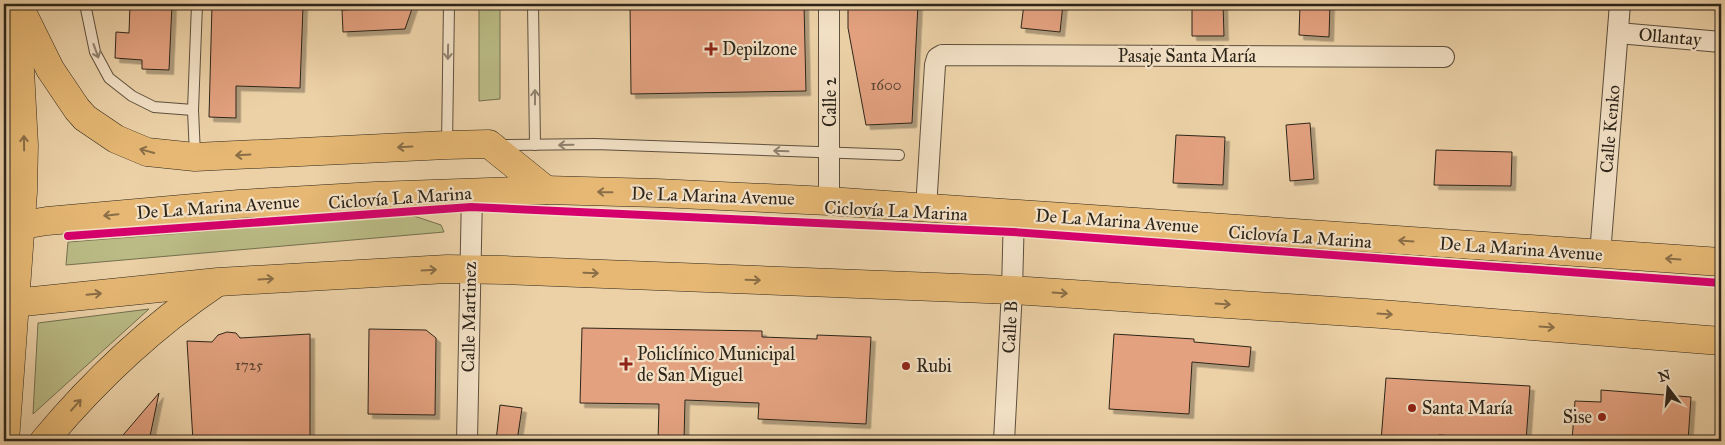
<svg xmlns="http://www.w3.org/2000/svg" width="1725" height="445" viewBox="0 0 1725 445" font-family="'IM FELL Great Primer',serif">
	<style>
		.green { fill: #babb85; stroke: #747050 }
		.building { fill: #e3a17f; stroke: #2d251a; filter: url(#shadow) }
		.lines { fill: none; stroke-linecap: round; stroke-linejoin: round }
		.service-casing { stroke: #5d503d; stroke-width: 12 }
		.minor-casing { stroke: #5d503d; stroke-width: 22 }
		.primary-casing { stroke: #2d251a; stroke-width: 29 }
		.service { stroke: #f3e1c6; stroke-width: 10 }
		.minor { stroke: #f3e1c6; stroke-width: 20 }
		.primary { stroke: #e6b874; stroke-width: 28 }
		.cycleway-casing { stroke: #f3e1c6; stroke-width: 11 }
		.cycleway { stroke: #d6006c; stroke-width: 8 }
		.oneway { stroke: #908370 }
		.oneway2 { stroke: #8a6e47 }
		.poi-dot { fill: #8f2418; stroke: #f3e1c6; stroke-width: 2 }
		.labels { text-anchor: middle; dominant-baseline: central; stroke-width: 4.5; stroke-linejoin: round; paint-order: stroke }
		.number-label { font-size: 15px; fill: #5a4433 }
		.street-label { font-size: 18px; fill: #2d251a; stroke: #f3e1c6 }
		.poi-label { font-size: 18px; fill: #2d251a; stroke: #f3e1c6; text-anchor: start }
	</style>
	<defs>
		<filter id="shadow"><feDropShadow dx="4.5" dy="4.5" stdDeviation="0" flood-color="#0004"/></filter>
	</defs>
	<rect width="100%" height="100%" fill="#ecd1a7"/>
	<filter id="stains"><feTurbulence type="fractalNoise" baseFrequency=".004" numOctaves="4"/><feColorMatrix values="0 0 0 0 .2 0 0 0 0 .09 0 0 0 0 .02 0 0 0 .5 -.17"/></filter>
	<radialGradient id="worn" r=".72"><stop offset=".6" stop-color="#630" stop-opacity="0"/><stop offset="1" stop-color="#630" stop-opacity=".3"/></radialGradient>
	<g class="green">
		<path d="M4,4L8,27L7,194L4,195Z"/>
		<path d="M479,4H500V99L479,101Z"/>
		<path d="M411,215L441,225L444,232L66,265L68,242Z"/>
		<path d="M149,309L33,414L38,323Z"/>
	</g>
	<g class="building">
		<path d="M130,4H172L169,70L142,69V60L115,58L116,32L129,33Z"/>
		<path d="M251,4L303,6L300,88L236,86V118L209,117L212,5Z"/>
		<path d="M630,4H665V7L804,4L806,91L631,94Z"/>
		<path d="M848,4H918L912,123L866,125L848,28Z"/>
		<path d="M1024,4H1063L1060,32L1021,28Z"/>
		<path d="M1192,4H1223L1224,36H1192Z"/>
		<path d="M1300,4H1330L1329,37L1299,35Z"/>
		<path d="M413,6L405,29L343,32L342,10Z"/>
		<path d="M1310,123L1314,179L1290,181L1286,125Z"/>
		<path d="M1176,135L1225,137L1223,185L1173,183Z"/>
		<path d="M1436,150L1512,152L1511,186L1434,185Z"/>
		<path d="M582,328L762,331V337L817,339V335L871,337L866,424L758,419L759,403L685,400L684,441H658L659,404L580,403Z"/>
		<path d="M369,329L426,330L436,338L435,415L368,414Z"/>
		<path d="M227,332L236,333L240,338L310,334V441H193L187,341L212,342L218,335Z"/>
		<path d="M1114,334L1194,339V342L1251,347L1249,367L1192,362L1189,414L1109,409Z"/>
		<path d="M1386,378L1530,386L1526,441L1439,435L1438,441H1381Z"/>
		<path d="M1601,390L1691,397L1688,441H1572L1575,401L1601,402Z"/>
		<path d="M159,393L149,441H118Z"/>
		<path d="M500,405L522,408L517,441H496Z"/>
	</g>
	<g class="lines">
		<g class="service-casing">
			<g id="service">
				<path d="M85,4L95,52L109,78L132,96L154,107L193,110"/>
				<path d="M533,4L535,145"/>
				<path d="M447,145L449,4"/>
				<path d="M500,145L595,144L899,155"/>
				<path d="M195,155L193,110L197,4"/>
			</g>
		</g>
		<g class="minor-casing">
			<g id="minor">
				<path d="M1618,33L1721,42"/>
				<path d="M829,201V4"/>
				<path d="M926,208L935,65L937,58L942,55L1444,57"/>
				<path d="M1600,254L1620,4"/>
				<path d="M467,441L472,194"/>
				<path d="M1004,441L1012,290L1014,213"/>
			</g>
		</g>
		<g class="primary-casing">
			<g id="primary">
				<path d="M18,4L50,69L77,109L85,118L116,139L147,152L195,157L447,145L489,144L546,190"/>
				<path d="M4,228L47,221L239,204L375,196L546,190L657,193L829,201L1721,262"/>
				<path d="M4,304L218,282L447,269L504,270L1012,290L1381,314L1721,341"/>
				<path d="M5,441L23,192L24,145L17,14"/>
				<path d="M44,441C94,381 150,328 215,284"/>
			</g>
		</g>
		<use href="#service" class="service"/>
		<use href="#minor" class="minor"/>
		<use href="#primary" class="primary"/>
		<g class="cycleway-casing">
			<path id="cycleway" d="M68,236L471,207L1013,232L1721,283"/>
		</g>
		<use href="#cycleway" class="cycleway"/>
	</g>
	<defs><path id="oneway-shaft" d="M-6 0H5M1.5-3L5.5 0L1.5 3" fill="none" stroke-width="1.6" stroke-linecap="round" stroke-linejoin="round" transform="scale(1.25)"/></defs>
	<g class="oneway">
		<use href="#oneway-shaft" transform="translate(96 51) rotate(70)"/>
		<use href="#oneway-shaft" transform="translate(448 52) rotate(91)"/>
		<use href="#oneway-shaft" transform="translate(535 97) rotate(-90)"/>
		<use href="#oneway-shaft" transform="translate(566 145) rotate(179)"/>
		<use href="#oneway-shaft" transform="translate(781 151) rotate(-178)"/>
	</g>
	<g class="oneway2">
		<use href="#oneway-shaft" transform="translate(24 143) rotate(-91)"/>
		<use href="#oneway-shaft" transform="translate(405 147) rotate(177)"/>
		<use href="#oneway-shaft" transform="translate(147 151) rotate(-165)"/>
		<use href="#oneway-shaft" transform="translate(243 155) rotate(177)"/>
		<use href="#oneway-shaft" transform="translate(605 192) rotate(-179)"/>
		<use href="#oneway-shaft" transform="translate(111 215) rotate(174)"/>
		<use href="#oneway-shaft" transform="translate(1406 241) rotate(-176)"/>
		<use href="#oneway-shaft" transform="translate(1673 259) rotate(-176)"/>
		<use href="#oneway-shaft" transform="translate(429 270) rotate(-3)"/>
		<use href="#oneway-shaft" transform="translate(591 273) rotate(2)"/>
		<use href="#oneway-shaft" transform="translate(266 279) rotate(-3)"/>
		<use href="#oneway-shaft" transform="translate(753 280) rotate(2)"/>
		<use href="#oneway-shaft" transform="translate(1060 293) rotate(4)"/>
		<use href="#oneway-shaft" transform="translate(94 294) rotate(-5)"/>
		<use href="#oneway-shaft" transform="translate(1223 304) rotate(4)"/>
		<use href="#oneway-shaft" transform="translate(1385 314) rotate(4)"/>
		<use href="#oneway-shaft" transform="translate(1547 327) rotate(4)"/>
		<use href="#oneway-shaft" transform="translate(76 405) rotate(-48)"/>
	</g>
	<g class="poi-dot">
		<path d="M708.5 41.5h5v5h5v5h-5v5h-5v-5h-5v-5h5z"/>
		<path d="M623.5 356.5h5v5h5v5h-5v5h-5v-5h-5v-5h5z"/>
		<circle cx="906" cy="366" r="5"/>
		<circle cx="1412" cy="408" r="5"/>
		<circle cx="1602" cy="417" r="5"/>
	</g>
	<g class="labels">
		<g class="number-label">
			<text x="886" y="85">1600</text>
			<text x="249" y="365">1725</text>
		</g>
		<g class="street-label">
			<text transform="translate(1670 37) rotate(5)">Ollantay</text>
			<text x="1187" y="56">Pasaje Santa María</text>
			<text transform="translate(830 102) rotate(-90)">Calle 2</text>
			<text transform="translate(1610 129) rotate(-85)">Calle Kenko</text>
			<text transform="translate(713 196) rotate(2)">De La Marina Avenue</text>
			<text transform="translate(400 198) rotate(-4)">Ciclovía La Marina</text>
			<text transform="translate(218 207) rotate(-4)">De La Marina Avenue</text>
			<text transform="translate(896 211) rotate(3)">Ciclovía La Marina</text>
			<text transform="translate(1117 221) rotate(4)">De La Marina Avenue</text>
			<text transform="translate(1300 237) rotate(4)">Ciclovía La Marina</text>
			<text transform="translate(1521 249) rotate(4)">De La Marina Avenue</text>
			<text transform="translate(469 317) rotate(-89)">Calle Martinez</text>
			<text transform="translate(1010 327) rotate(-87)">Calle B</text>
		</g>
		<g class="poi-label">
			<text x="722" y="49">Depilzone</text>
			<text x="637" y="354">Policlínico Municipal<tspan x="637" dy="21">de San Miguel</tspan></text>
			<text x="916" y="366">Rubi</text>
			<text x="1422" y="408">Santa María</text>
			<text x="1592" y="417" text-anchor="end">Sise</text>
		</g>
	</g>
	<rect width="1725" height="445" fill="none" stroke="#ecd1a7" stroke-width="20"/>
	<rect x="5" y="5" width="1715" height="435" fill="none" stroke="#2d251a" stroke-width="2.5"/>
	<rect x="10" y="10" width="1705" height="425" fill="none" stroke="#2d251a"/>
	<g transform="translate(1668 388) rotate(344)" stroke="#f3e1c6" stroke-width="4" paint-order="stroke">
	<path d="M0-4L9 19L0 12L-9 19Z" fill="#2d251a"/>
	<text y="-8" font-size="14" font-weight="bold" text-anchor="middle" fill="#2d251a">N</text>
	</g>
	<rect width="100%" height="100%" filter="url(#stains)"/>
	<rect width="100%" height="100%" fill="url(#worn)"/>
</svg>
